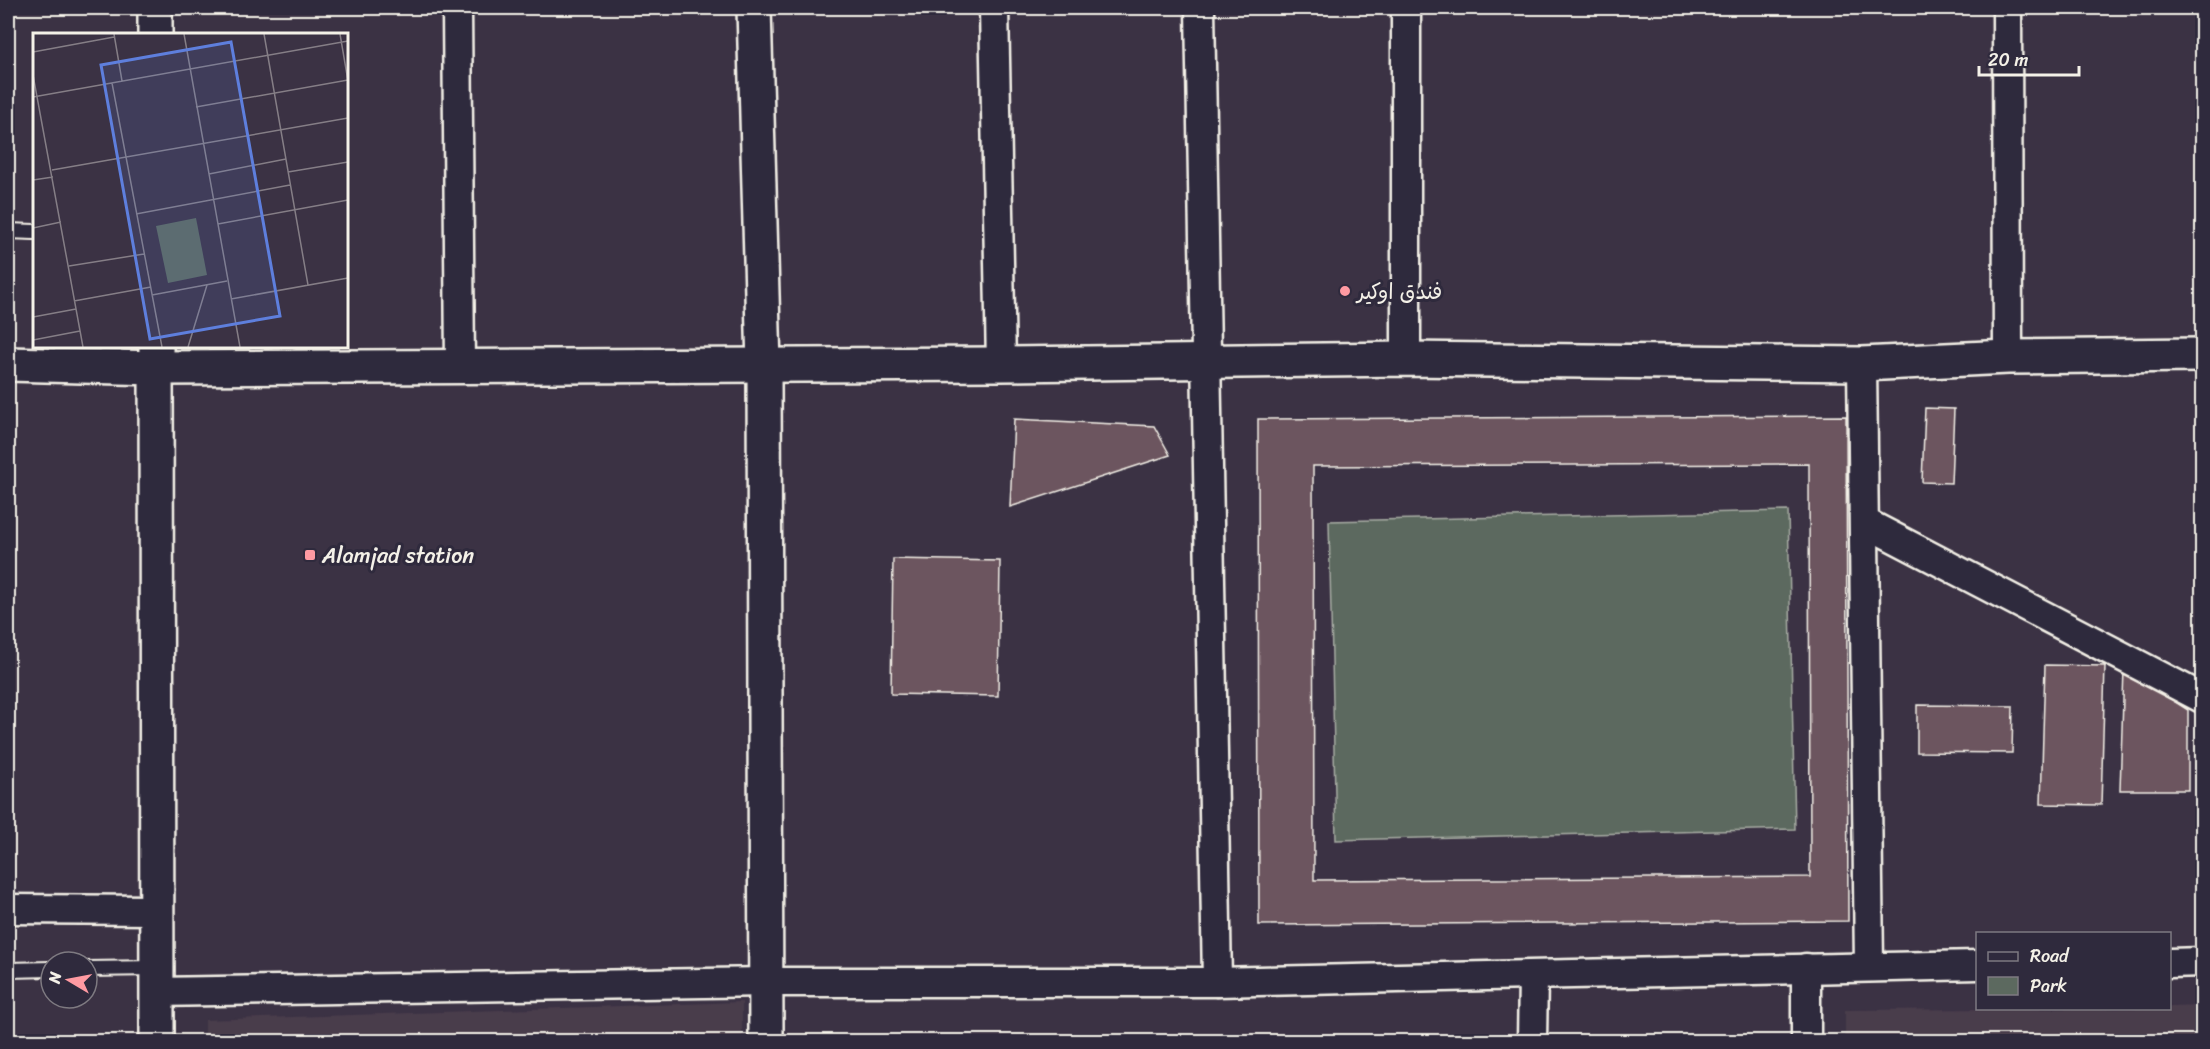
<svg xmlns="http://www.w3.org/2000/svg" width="2210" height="1049" viewBox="0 0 2210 1049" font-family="Sriracha,'Playpen Sans Arabic',sans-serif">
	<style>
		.built { fill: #4a3c4c }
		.green { fill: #5c695f; stroke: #a8ada4; stroke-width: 1.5 }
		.building { fill: #6c545e; stroke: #f4f1e8; stroke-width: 1.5; fill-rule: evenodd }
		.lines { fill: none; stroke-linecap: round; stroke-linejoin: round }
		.lane-casing { stroke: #f4f1e8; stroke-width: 18 }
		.street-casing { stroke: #f4f1e8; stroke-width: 33 }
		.secondary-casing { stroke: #f4f1e8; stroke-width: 38 }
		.highway-casing { stroke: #f4f1e8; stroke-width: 38 }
		.lane { stroke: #2f2a3d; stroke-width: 14 }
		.street { stroke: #2f2a3d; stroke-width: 28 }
		.secondary { stroke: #2f2a3d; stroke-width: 33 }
		.highway { stroke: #2f2a3d; stroke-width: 33 }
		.poi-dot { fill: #ff9aa2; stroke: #2f2a3d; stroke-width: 2 }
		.labels { text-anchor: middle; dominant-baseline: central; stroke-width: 6; stroke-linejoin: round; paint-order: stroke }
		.poi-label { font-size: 22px; fill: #f4f1e8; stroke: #2f2a3d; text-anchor: start }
		.inset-road { fill: none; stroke: #857e86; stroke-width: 1.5 }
		.view { fill: #5e7fdd; fill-opacity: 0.15; stroke: #5e7fdd; stroke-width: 3 }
		.inset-edge { fill: none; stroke: #f4f1e8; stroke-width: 3 }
	</style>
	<rect width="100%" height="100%" fill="#3b3244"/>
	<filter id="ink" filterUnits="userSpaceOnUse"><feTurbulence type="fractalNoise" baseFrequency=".0167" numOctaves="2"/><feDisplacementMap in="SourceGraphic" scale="12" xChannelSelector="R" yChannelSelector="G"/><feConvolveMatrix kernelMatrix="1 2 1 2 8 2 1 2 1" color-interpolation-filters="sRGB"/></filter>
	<g filter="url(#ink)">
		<g class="built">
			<path d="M742,1002V1041H205V1020Z"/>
			<path d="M2202,1005V1041H1845V1010L2170,1008V1006Z"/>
		</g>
		<path class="green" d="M1788,511L1795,829L1336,840L1329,521Z"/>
		<g class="building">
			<path d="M1925,408L1954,409L1951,483L1922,482Z"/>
			<path d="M1846,416L1848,921L1259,925L1258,419ZM1809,464L1810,877L1314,880L1313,466Z"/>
			<path d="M1014,419L1154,426L1170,455L1010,507Z"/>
			<path d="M893,559L1000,561L998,696L891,694Z"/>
			<path d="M2045,665L2105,666L2101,805L2041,804Z"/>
			<path d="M2124,669L2188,710V790H2120Z"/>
			<path d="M1917,705L2013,706L2012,753L1917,752Z"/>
		</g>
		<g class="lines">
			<g class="lane-casing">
				<g id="lane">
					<path d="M8,231L34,232"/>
					<path d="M87,969L156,968"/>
					<path d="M8,970L51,969"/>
				</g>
			</g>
			<g class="street-casing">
				<g id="street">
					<path d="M457,8L460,366"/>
					<path d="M994,8L1001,364"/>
					<path d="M1200,8L1217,982"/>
					<path d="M1406,8V359"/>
					<path d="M2007,8L2008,357"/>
					<path d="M1862,364L1869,966"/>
					<path d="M1866,523L2202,698"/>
					<path d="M8,909L155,910"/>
					<path d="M2170,963L2202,962"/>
					<path d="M1806,968V1042"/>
					<path d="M156,992L768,982H1217L1978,965"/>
					<path d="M1532,1042L1533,976"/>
				</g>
			</g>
			<g class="secondary-casing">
				<g id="secondary">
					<path d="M155,8V34"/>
					<path d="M754,8L764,366L766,1042"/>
					<path d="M156,346L157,1042"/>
				</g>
			</g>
			<g class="highway-casing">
				<path id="highway" d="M8,364L156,368L1001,364L1406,359L1862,364L2008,357L2202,355"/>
			</g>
			<use href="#lane" class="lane"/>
			<use href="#street" class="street"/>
			<use href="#secondary" class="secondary"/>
			<use href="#highway" class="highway"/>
		</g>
	</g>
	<g class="poi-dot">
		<circle cx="1345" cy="291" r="6"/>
		<rect x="304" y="549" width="12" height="12" rx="3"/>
	</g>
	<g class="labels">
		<g class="poi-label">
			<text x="1357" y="291">فندق اوكير</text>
			<text x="322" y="555">Alamjad station</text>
		</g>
	</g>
	<g transform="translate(33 33)">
		<rect width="315" height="315" fill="#3b3244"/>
		<path d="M163,185L174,242L135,250L123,193Z" fill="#5c695f"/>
		<path class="inset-road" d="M81,1L89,48M151,1L207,314M231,1L275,252M307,1L315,48M0,19L81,4M0,42L50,314M79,50L129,314M0,64L315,8M163,74L315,47M19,137L315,85M255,139L315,129M176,141L253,126M0,147L20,144M103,181L257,152M185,191L315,167M0,195L28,189M36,233L111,221M119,262L194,248M198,266L315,245M41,268L118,254M0,284L43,276M0,307L47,298M155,314L174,252"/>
		<path class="view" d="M198,9L247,283L117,306L68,32Z"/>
		<rect width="315" height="315" class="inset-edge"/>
	</g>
	<rect width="2210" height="1049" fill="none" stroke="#2f2a3d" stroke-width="30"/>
	<rect x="15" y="15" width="2180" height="1019" fill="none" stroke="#f4f1e8" stroke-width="2" filter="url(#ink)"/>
	<rect x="1976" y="932" width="195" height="78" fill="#2f2a3d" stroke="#7e7a81" stroke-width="1.5"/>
	<rect x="1988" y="952" width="30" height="9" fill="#2f2a3d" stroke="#7e7a81" stroke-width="1.5"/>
	<text x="2030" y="962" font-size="18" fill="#f4f1e8">Road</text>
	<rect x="1988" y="977" width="30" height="18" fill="#5c695f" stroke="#7e7a81" stroke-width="1.5"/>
	<text x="2030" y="992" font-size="18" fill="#f4f1e8">Park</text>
	<g transform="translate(69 980) rotate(280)"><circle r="28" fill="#2f2a3d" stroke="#7e7a81" stroke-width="1.5"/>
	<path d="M0-4.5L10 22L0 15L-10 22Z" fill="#ff9aa2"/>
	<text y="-9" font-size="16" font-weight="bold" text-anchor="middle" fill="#f4f1e8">N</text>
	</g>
	<path d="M1979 66v9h100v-9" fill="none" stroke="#f4f1e8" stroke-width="3"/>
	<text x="1988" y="66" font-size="18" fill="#f4f1e8" stroke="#2f2a3d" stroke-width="4.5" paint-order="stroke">20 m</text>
</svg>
